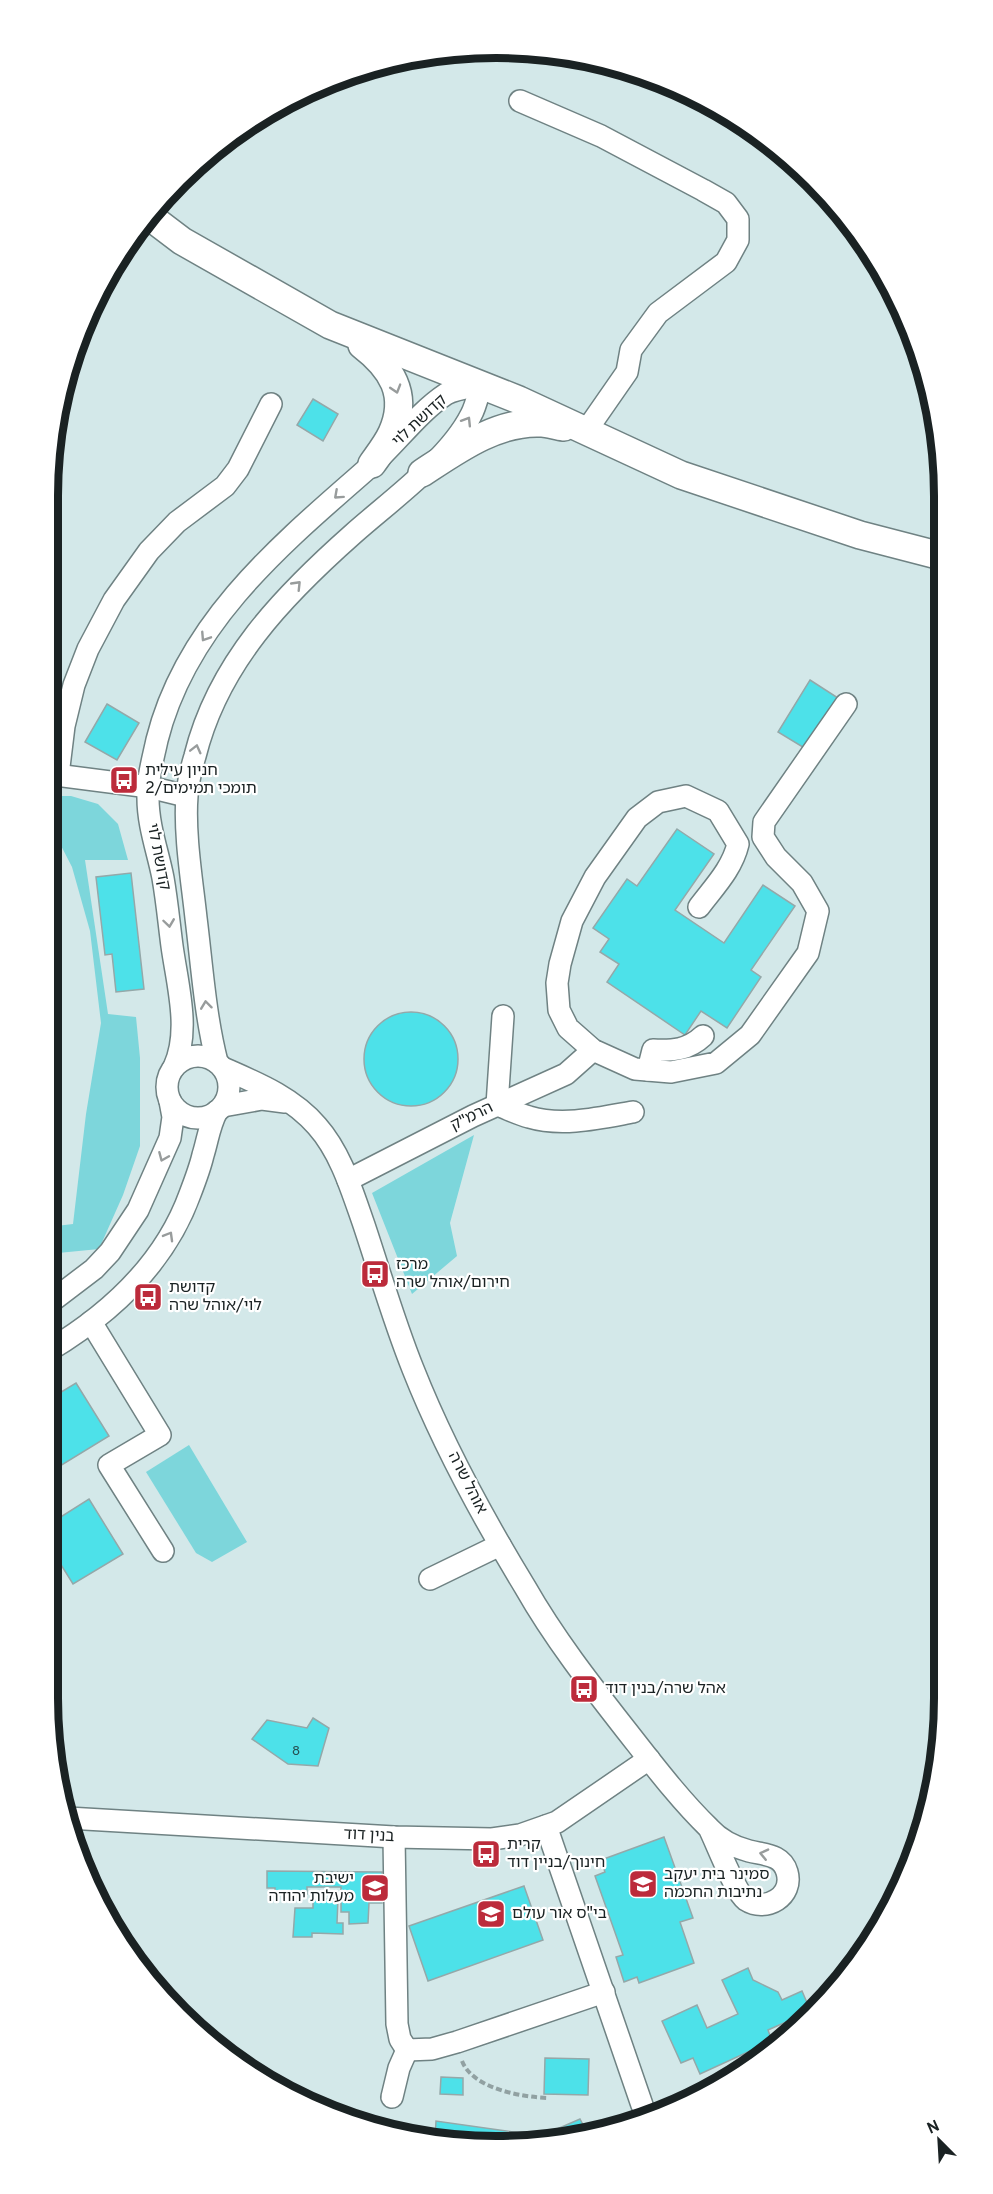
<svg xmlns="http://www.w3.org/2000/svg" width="993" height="2194" viewBox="0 0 993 2194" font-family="Overpass,'Noto Sans Hebrew',sans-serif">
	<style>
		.green { fill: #7dd6db }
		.building { fill: #4de1e9; stroke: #94a8a9; stroke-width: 1.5 }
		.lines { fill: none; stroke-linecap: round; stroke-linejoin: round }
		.minor-casing { stroke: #6f8283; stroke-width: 24 }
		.major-casing { stroke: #6f8283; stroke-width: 30 }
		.path { stroke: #91a1a2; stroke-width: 4; stroke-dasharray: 6 3; stroke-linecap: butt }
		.minor { stroke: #fff; stroke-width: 21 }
		.major { stroke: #fff; stroke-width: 27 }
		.oneway { stroke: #989c9c }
		.labels { text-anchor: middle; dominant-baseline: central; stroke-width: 4.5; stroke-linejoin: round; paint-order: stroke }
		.number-label { font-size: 14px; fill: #275254 }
		.street-label { font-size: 16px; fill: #1a2223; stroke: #fff }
		.poi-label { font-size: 16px; fill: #1a2223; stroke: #fff; text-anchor: start }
		.rim { fill: none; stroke: #1a2223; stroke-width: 8 }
	</style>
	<rect width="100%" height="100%" fill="#d3e8e9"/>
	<g class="green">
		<path d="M48,796H71L98,804L118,824L128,860H85L108,1014L136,1017L140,1058V1146L123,1195L99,1249L48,1254V1227L73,1224L86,1114L101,1023L90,931L72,867L54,832L48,831Z"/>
		<path d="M474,1135L450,1223L457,1256L412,1294L372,1193Z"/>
		<path d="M189,1445L247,1542L212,1562L196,1553L146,1472Z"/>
	</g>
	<g class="building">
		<path d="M313,399L338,414L323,441L297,425Z"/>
		<path d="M810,680L838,698L806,749L778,732Z"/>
		<path d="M107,704L139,723L117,760L85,742Z"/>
		<path d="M677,829L714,854L675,910L724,943L763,885L795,906L751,970L761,977L727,1028L701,1011L685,1035L607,982L619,964L600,952L609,939L593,928L627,879L637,886Z"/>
		<path d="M131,873L144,989L116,992L112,954L105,955L96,877Z"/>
		<circle cx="411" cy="1059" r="47"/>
		<path d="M76,1383L109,1436L60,1466L48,1446V1400Z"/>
		<path d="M89,1499L123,1554L73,1584L48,1544V1525Z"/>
		<path d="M313,1718L329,1728L318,1766L288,1764L252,1739L267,1720L307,1728Z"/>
		<path d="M664,1837L693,1918L680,1922L694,1963L639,1983L637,1977L624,1982L616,1957L623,1955L595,1876L605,1872L601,1860Z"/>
		<path d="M267,1871L382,1872V1903H369L368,1923L349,1924V1912H341V1887H307V1894H275V1888H267Z"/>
		<path d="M524,1886L543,1940L428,1981L409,1926Z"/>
		<path d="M313,1899H338L337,1923H343V1934L312,1933V1937H293L295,1908H313Z"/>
		<path d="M748,1968L753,1980L778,1992L782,2000L802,1991L811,2012L789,2030L786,2022L768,2030L772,2041L700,2074L693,2058L681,2063L662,2021L697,2005L707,2028L738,2014L722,1980Z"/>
		<path d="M545,2058L589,2059L588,2095L544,2094Z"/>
		<path d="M441,2077L463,2078V2095L440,2094Z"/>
		<path d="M580,2119L588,2134L555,2142L435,2138L436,2121L541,2136Z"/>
	</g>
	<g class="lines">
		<g class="minor-casing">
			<g id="minor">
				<path d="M520,101L601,136L703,190L726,203L738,219V240L726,262L658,313L631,350L627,372L586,431"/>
				<path d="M48,774L149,787L186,796"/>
				<path d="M58,775L64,726L74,685L88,649L114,600L149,551L177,522L225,486L238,469L271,404"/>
				<path d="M699,907C714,887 732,869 738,844L718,811L686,796L658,802L637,818L595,877L572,921L560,964L557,983L559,1010L568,1028L593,1050L635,1069L671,1072L716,1063L750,1035L808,953L818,911L802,883L776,857L763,837L764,822L846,704"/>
				<path d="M503,1016L497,1105C508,1109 518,1114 529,1117C562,1127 600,1118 633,1112"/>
				<circle cx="198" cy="1087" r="31"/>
				<path d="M217,1062C205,1015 202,966 196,918C192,881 184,833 187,796C188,782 191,769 195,756C218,663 283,596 353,534C390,501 449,459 471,415C476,406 478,395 481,385"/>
				<path d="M174,1067C191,1031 177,983 172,946C169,923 167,901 163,878C158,852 148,826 148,798C147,779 153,759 157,740C187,620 285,541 374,463C398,441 419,412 446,394C455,389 471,387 481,385"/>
				<path d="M223,1068C257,1083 292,1097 317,1126C341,1153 352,1191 364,1225C380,1273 394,1322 413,1369C443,1445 483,1518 525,1587C554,1638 590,1684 626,1730C652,1763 679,1799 709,1828C720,1840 734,1847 749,1851C764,1855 782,1854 787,1872C794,1896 766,1913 746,1900C735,1892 717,1844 709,1828"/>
				<path d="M648,1070L653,1050C673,1051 688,1050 703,1036"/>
				<path d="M223,1106L262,1099L285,1102"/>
				<path d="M348,1180L473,1116L566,1074L593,1050"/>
				<path d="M48,1304L94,1269L110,1252L138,1210L170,1138L173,1117L170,1101"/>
				<path d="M91,1322L160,1435L109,1465L163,1551"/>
				<path d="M48,1351C110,1314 165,1263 190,1194C195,1181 200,1168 203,1155C208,1139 209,1126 217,1111"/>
				<path d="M430,1579L500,1545"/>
				<path d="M68,1818L394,1837L492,1839L520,1835L557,1822L649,1759"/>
				<path d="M546,1826L642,2105"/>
				<path d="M394,1837L397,2024L400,2039L407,2050L432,2049L457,2042L604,1992"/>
				<path d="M392,2097L399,2068L407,2050"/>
			</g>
		</g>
		<g class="major-casing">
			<g id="major">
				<path d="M149,216L182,241L330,325L519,400L681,475L860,535L941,556"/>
				<path d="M362,345C392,368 409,395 392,433C387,444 379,454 372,464"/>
				<path d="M422,473C457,450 497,421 541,423C548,423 556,426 564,427"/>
			</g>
		</g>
		<path class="path" d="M462,2061C473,2089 522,2097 548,2098"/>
		<use href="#minor" class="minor"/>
		<use href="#major" class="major"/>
	</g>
	<defs><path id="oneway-chevron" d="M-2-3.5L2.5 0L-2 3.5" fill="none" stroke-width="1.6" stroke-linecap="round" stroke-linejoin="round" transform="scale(1.5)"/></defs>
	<g class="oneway">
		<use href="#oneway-chevron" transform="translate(396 389) rotate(73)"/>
		<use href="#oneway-chevron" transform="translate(467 421) rotate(-58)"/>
		<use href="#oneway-chevron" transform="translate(338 495) rotate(138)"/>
		<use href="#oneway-chevron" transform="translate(297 585) rotate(-46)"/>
		<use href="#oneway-chevron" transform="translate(205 637) rotate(123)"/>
		<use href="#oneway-chevron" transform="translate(196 749) rotate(-76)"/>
		<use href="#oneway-chevron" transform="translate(169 923) rotate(82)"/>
		<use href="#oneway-chevron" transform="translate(206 1005) rotate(-97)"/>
		<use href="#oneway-chevron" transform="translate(163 1157) rotate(113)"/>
		<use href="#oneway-chevron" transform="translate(169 1236) rotate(-60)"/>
		<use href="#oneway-chevron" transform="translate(764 1854) rotate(-167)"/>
	</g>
	<defs>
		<g id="bus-square" transform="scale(1.5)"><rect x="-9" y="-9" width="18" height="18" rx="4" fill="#bc2b3b" stroke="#fff"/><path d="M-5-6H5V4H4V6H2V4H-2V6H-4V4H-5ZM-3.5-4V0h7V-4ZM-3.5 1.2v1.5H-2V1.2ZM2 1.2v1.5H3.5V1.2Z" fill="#fff"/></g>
		<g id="school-square" transform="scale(1.5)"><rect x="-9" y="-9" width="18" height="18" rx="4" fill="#bc2b3b" stroke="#fff"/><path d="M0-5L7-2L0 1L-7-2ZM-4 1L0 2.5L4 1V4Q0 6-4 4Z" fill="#fff"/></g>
	</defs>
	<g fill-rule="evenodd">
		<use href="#bus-square" x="124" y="780"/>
		<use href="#bus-square" x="375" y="1274"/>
		<use href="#bus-square" x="148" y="1297"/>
		<use href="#bus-square" x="584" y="1689"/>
		<use href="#bus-square" x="486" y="1854"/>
		<use href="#school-square" x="643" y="1884"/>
		<use href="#school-square" x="375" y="1888"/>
		<use href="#school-square" x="491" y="1914"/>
	</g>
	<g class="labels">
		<g class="number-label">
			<text x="296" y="1751">8</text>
		</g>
		<g class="street-label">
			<text transform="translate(420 421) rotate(-43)">קדושת לוי</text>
			<text transform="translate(158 857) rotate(79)">קדושת לוי</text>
			<text transform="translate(472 1117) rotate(-26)">הרמ"ק</text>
			<text transform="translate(467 1483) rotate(63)">אוהל שרה</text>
			<text transform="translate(369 1836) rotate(3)">בנין דוד</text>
		</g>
		<g class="poi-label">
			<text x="145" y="771">חניון עילית<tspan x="145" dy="18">2/תומכי תמימים</tspan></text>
			<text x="396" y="1265">מרכז<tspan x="396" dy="18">חירום/אוהל שרה</tspan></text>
			<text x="169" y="1288">קדושת<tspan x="169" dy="18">לוי/אוהל שרה</tspan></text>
			<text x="605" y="1689">אהל שרה/בנין דוד</text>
			<text x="507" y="1845">קרית<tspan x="507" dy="18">חינוך/בניין דוד</tspan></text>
			<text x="664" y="1875">סמינר בית יעקב<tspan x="664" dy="18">נתיבות החכמה</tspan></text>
			<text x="354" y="1879" text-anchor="end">ישיבת<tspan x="354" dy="18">מעלות יהודה</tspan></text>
			<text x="512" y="1914">בי"ס אור עולם</text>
		</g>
	</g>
	<path d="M0 0H993V2194H0ZM496 58H496A438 438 0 0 1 934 496V1698A438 438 0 0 1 496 2136H496A438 438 0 0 1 58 1698V496A438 438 0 0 1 496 58Z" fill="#fff" fill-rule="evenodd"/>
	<path class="rim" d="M496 58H496A438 438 0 0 1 934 496V1698A438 438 0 0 1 496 2136H496A438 438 0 0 1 58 1698V496A438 438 0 0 1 496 58Z"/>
	<g transform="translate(939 2140) rotate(336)" stroke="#ffffff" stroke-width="4.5" paint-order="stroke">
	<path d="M0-4.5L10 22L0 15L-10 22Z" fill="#1a2223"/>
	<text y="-9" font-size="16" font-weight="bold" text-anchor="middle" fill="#1a2223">N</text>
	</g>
</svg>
